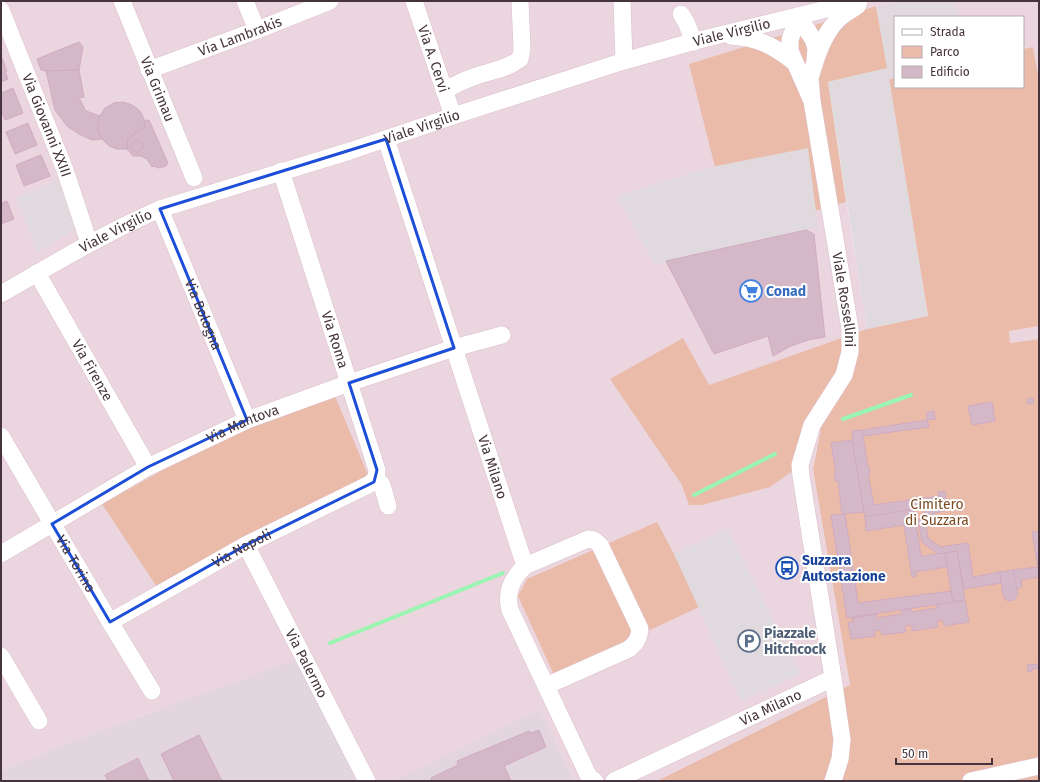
<svg xmlns="http://www.w3.org/2000/svg" width="1040" height="782" viewBox="0 0 1040 782" font-family="'Fira Sans',sans-serif">
	<style>
		.residential { fill: #ebd5df }
		.industrial { fill: #e2d5dd }
		.green { fill: #eabba9 }
		.parking { fill: #e0d9dd }
		.lines { fill: none; stroke-linecap: round; stroke-linejoin: round }
		.stream { stroke: #9af5b0; stroke-width: 4 }
		.building { fill: #d5b8c8; stroke: #d0abc0 }
		.minor-casing { stroke: #dabfcc; stroke-width: 18 }
		.minor { stroke: #fff; stroke-width: 17 }
		.marked { fill: none; stroke: #1d4ed8; stroke-width: 3; stroke-linejoin: round }
		.labels { text-anchor: middle; dominant-baseline: central; stroke-width: 4; stroke-linejoin: round; paint-order: stroke }
		.street-label { font-size: 14px; fill: #45333d; stroke: #fff }
		.shop-label { font-size: 14px; font-weight: bold; fill: #366cbe; stroke: #fff; text-anchor: start }
		.park-label { font-size: 14px; fill: #7a4a23; stroke: #fff }
		.transit-label { font-size: 14px; font-weight: bold; fill: #164399; stroke: #fff; text-anchor: start }
		.service-label { font-size: 14px; font-weight: bold; fill: #4e5e75; stroke: #fff; text-anchor: start }
	</style>
	<rect width="100%" height="100%" fill="#f3e3ea"/>
	<g class="residential">
		<path d="M1,1H901L876,6L689,64L732,235L846,202L867,329L928,316L816,449L813,469L850,685L657,781H574L540,709L394,781H358L152,712L68,743L1,771Z"/>
		<path d="M955,1H1039V81L1033,47L1023,49V17H958Z"/>
		<path d="M1039,326V339L1010,343L1009,330Z"/>
	</g>
	<g class="industrial">
		<path d="M296,660L358,781H1V771L68,743Z"/>
		<path d="M540,709L574,781H394Z"/>
	</g>
	<g class="green">
		<path d="M876,6L888,68L828,82L846,202L732,235L689,64Z"/>
		<path d="M1033,47L1039,81V326L1009,331L1010,343L1039,339V781H657L850,685L813,469L821,429L791,472L770,487L702,505H689L682,485L610,379L683,338L709,385L867,329L928,316L889,79L895,78V87H1023V49Z"/>
		<path d="M332,389L368,475L157,587L102,504L246,424Z"/>
		<path d="M657,522L674,554L699,607L554,675L518,596L527,579Z"/>
	</g>
	<g class="parking">
		<path d="M901,1H955L958,17H895V78L889,79L928,316L867,329L828,82L887,68L876,6Z"/>
		<path d="M808,148L818,227L655,265L617,196L716,166Z"/>
		<path d="M59,180L75,229L38,252L16,198Z"/>
		<path d="M727,529L800,674L741,701L674,554Z"/>
	</g>
	<g class="lines">
		<g class="stream">
			<path d="M843,419L911,395"/>
			<path d="M694,495L775,454"/>
			<path d="M330,643L503,573"/>
		</g>
	</g>
	<g class="building">
		<path d="M79,42L83,47L79,70L46,71L41,70L37,59Z"/>
		<path d="M1,56L7,71H5L8,79L1,82Z"/>
		<path d="M79,70L84,97L79,98L86,111L100,116L98,129L102,139L92,140L79,134L67,126L55,110L46,71Z"/>
		<path d="M13,88L23,113L5,120L1,110V93Z"/>
		<path d="M123,102L132,105L140,111L144,119L145,128L136,132L128,139L127,149H117L109,146L102,139L98,129V121L100,116L105,108L114,103Z"/>
		<path d="M149,120L168,163L166,166L163,167L157,168L155,166L152,167L147,159L141,156H133L127,149L128,139L136,132L145,128L144,121Z"/>
		<path d="M28,123L37,145L15,154L6,132Z"/>
		<circle cx="137" cy="146" r="6"/>
		<path d="M41,155L50,176L24,186L16,165Z"/>
		<path d="M7,201L14,219L1,224V203Z"/>
		<path d="M806,230L814,234L825,337L808,340L791,346L773,356L768,336L714,354L666,261Z"/>
		<path d="M1033,398L1034,403L1028,404L1027,399Z"/>
		<path d="M992,402L995,421L972,425L968,406Z"/>
		<path d="M934,411L935,419L927,420V412Z"/>
		<path d="M927,420L929,427L863,436L862,430Z"/>
		<path d="M862,430L868,467H869L870,475H868L874,505L939,496L938,492L945,491L946,499L940,500L941,504L930,505L928,507L865,517L852,440H853L852,431Z"/>
		<path d="M852,440L864,512L842,514L838,481H835L834,474H836L831,443Z"/>
		<path d="M946,499L948,510L934,513L926,524L928,538L940,547L968,543L973,577L1000,572L1001,583L964,589L957,551L938,554L922,542L918,521L930,505L941,504L940,500Z"/>
		<path d="M914,509L921,556L945,553L947,567L915,572L917,576L912,577L904,525L866,531L865,517Z"/>
		<path d="M845,514L858,603L951,591L953,602L847,618L831,515Z"/>
		<path d="M1039,531V577L1021,580L1022,587L1016,589L1013,570L1038,567L1032,532Z"/>
		<path d="M957,551L965,600L953,602L945,553Z"/>
		<path d="M1013,570L1018,595L1014,600L1008,601L1005,599L1003,595L1000,572Z"/>
		<path d="M965,600L969,622L944,626L943,620L937,621L938,627L912,631V625L905,626L906,632L882,635L880,630L874,631L875,636L851,639L848,622H853L852,618L877,614V618L902,614V610L911,609V612L937,608L936,605Z"/>
		<path d="M1039,664V668L1032,669V671L1028,672L1027,665Z"/>
		<path d="M539,730L546,747L504,766L511,781H432L431,778L458,765L457,761L529,731L531,733Z"/>
		<path d="M199,735L222,781H174L161,754Z"/>
		<path d="M138,758L149,781H108L105,775Z"/>
	</g>
	<g class="lines">
		<g class="minor-casing">
			<g id="minor">
				<path id="s1" d="M122,1L194,178"/>
				<path d="M245,1L257,30"/>
				<path id="s2" d="M414,1L453,116"/>
				<path d="M622,1L624,61"/>
				<path id="s3" d="M1,10L65,170L89,243"/>
				<path d="M681,14L686,22L694,42"/>
				<path d="M731,36C758,38 773,45 794,62"/>
				<path d="M816,59C821,44 829,26 842,16C847,12 853,9 858,5"/>
				<path id="s4" d="M149,70L257,30L330,1"/>
				<path d="M444,91C454,85 465,80 476,76C491,71 507,69 520,59L522,49L520,1"/>
				<path id="s5" d="M812,101L790,51V40L798,16L813,39L816,48L815,62L810,78L812,101L850,329V352L844,375L812,425L800,465L801,476L833,678"/>
				<path id="s6" d="M386,139L525,566C512,578 505,592 510,610L589,777L595,781"/>
				<path id="s7" d="M281,171L377,470L376,478L382,485L388,506"/>
				<path id="s8" d="M160,209L247,420"/>
				<path id="s9" d="M37,273L148,467"/>
				<path id="s10" d="M1,294C53,264 105,233 160,209L350,151L453,116L624,61L699,40L859,1"/>
				<path id="s11" d="M1,436L110,622L152,691"/>
				<path id="s12" d="M246,545L367,781"/>
				<path id="s13" d="M1,554L148,467L247,420L349,383L454,348L502,335"/>
				<path d="M525,566L588,539L594,540L600,545L640,629C639,639 636,643 629,649L546,686"/>
				<path id="s14" d="M110,622L246,545L370,484L376,478"/>
				<path d="M1,656L39,721"/>
				<path id="s15" d="M614,781L833,678L842,740L840,759L833,781"/>
				<path d="M971,781L1039,766"/>
			</g>
		</g>
		<use href="#minor" class="minor"/>
	</g>
	<path class="marked" d="M386,139L454,348L349,383L377,470L374,482L246,545L110,622L52,524L148,467L247,420L160,209Z"/>
	<defs>
		<g id="supermarket-ring" transform="scale(1.15)"><circle r="9.5" fill="#fff" stroke="#3f7fe0" stroke-width="1.5"/><path d="M-6-5.5h2.5l.6 2H6L4.5 2H-2.5L-4.4-4H-6ZM-1.5 3.2a1.3 1.3 0 1 0 .1 0ZM3 3.2a1.3 1.3 0 1 0 .1 0Z" fill="#3f7fe0"/></g>
		<g id="bus-ring" transform="scale(1.15)"><circle r="9.5" fill="#fff" stroke="#1a4fb4" stroke-width="1.5"/><path d="M-5-6H5V4H4V6H2V4H-2V6H-4V4H-5ZM-3.5-4V0h7V-4ZM-3.5 1.2v1.5H-2V1.2ZM2 1.2v1.5H3.5V1.2Z" fill="#1a4fb4"/></g>
		<g id="parking-ring" transform="scale(1.15)"><circle r="9.5" fill="#fff" stroke="#5c6f8a" stroke-width="1.5"/><path d="M-3.5-5.5H1a3.5 3.5 0 0 1 0 7H-1V5.5H-3.5ZM-1-3.4V-.6H.8a1.4 1.4 0 0 0 0-2.8Z" fill="#5c6f8a"/></g>
	</defs>
	<g fill-rule="evenodd">
		<use href="#supermarket-ring" x="751" y="291"/>
		<use href="#bus-ring" x="787" y="568"/>
		<use href="#parking-ring" x="749" y="641"/>
	</g>
	<g class="labels">
		<g class="street-label">
			<text stroke="none"><textPath href="#s10" startOffset="779">Viale Virgilio</textPath></text>
			<text stroke="none"><textPath href="#s4" startOffset="97">Via Lambrakis</textPath></text>
			<text stroke="none"><textPath href="#s2" startOffset="61">Via A. Cervi</textPath></text>
			<text stroke="none"><textPath href="#s1" startOffset="95">Via Grimau</textPath></text>
			<text stroke="none"><textPath href="#s3" startOffset="124">Via Giovanni XXIII</textPath></text>
			<text stroke="none"><textPath href="#s10" startOffset="455">Viale Virgilio</textPath></text>
			<text stroke="none"><textPath href="#s10" startOffset="131">Viale Virgilio</textPath></text>
			<text stroke="none"><textPath href="#s5" startOffset="383">Viale Rossellini</textPath></text>
			<text stroke="none"><textPath href="#s8" startOffset="114">Via Bologna</textPath></text>
			<text stroke="none"><textPath href="#s7" startOffset="177">Via Roma</textPath></text>
			<text stroke="none"><textPath href="#s9" startOffset="112">Via Firenze</textPath></text>
			<text stroke="none"><textPath href="#s13" startOffset="275">Via Mantova</textPath></text>
			<text stroke="none"><textPath href="#s6" startOffset="345">Via Milano</textPath></text>
			<text stroke="none"><textPath href="#s14" startOffset="151">Via Napoli</textPath></text>
			<text stroke="none"><textPath href="#s11" startOffset="148">Via Torino</textPath></text>
			<text stroke="none"><textPath href="#s12" startOffset="133">Via Palermo</textPath></text>
			<text stroke="none"><textPath href="#s15" startOffset="173">Via Milano</textPath></text>
		</g>
		<g class="shop-label">
			<text x="766" y="291">Conad</text>
		</g>
		<g class="park-label">
			<text x="937" y="504">Cimitero<tspan x="937" dy="16">di Suzzara</tspan></text>
		</g>
		<g class="transit-label">
			<text x="802" y="560">Suzzara<tspan x="802" dy="16">Autostazione</tspan></text>
		</g>
		<g class="service-label">
			<text x="764" y="633">Piazzale<tspan x="764" dy="16">Hitchcock</tspan></text>
		</g>
	</g>
	<rect width="1040" height="782" fill="none" stroke="#45333d" stroke-width="4"/>
	<rect x="894" y="16" width="130" height="72" fill="#ffffff" stroke="#b5adb1"/>
	<rect x="902" y="29" width="20" height="6" fill="#ffffff" stroke="#b5adb1"/>
	<text x="930" y="36" font-size="12" fill="#45333d">Strada</text>
	<rect x="902" y="46" width="20" height="12" fill="#eabba9" stroke="#b5adb1"/>
	<text x="930" y="56" font-size="12" fill="#45333d">Parco</text>
	<rect x="902" y="66" width="20" height="12" fill="#d5b8c8" stroke="#b5adb1"/>
	<text x="930" y="76" font-size="12" fill="#45333d">Edificio</text>
	<path d="M896 758v6h96v-6" fill="none" stroke="#45333d" stroke-width="2"/>
	<text x="902" y="758" font-size="12" fill="#45333d" stroke="#ffffff" stroke-width="3" paint-order="stroke">50 m</text>
</svg>
